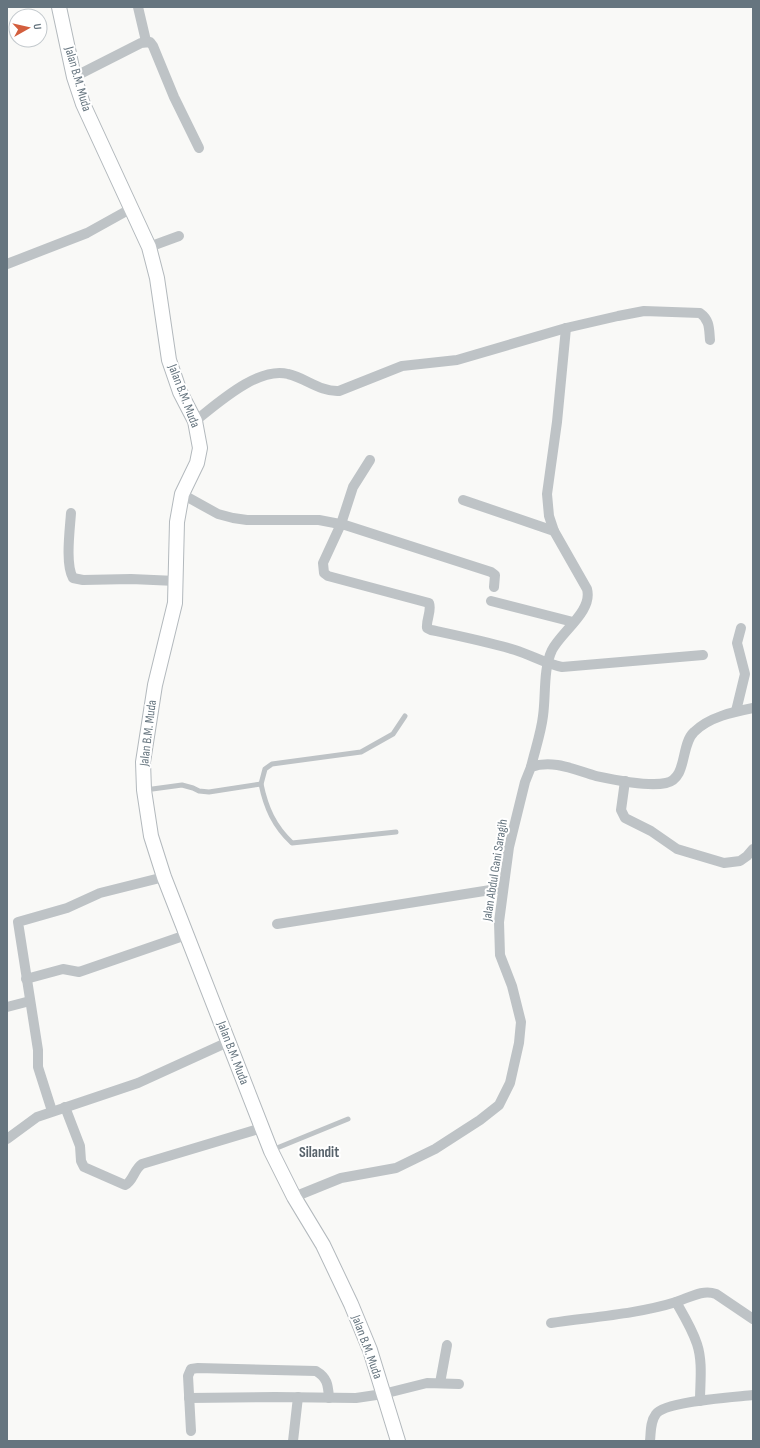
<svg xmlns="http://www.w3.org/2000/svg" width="760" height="1448" viewBox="0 0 760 1448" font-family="'Sofia Sans Condensed',sans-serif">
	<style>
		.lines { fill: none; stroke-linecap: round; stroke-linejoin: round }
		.secondary-casing { stroke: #b3b9bd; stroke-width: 16 }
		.lane { stroke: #bec3c6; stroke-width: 5 }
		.street { stroke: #bec3c6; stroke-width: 10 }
		.secondary { stroke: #fff; stroke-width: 14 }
		.labels { text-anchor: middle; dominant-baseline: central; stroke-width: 4; stroke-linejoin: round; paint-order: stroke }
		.street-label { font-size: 13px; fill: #66757f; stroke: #fff }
		.quarter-label { font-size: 15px; font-weight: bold; fill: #58636b; stroke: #fff }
	</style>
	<rect width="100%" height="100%" fill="#f9f9f7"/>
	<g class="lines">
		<g class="secondary-casing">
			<path id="secondary" d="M59,7L74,77L83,104L149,247L157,278L169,360L180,392L195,421L200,448L197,463L182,494L177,522L175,603L155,685L143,762L144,790L151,836L164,877L271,1151L294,1197L323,1245L351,1304L370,1350L398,1441"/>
		</g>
		<g class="lane">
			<path d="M261,784C266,808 274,826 292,843L396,832"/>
			<path d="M145,790L182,785L193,788L199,791L209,792L261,784L265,769L272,764L361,752L393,734L405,716"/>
			<path d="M272,1150L348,1119"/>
		</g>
		<g class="street">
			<path d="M138,7L146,41"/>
			<path d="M74,77L141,43L150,42L153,46L174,97L199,148"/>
			<path d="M149,247L179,236"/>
			<path d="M7,264L87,233L132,208"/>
			<path d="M195,421C217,404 258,366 288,374C306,378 320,392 339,391L402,366L457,360L566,328L618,316L644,311L700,313C710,320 709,329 710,340"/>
			<path d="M370,460L353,487L341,524L323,563L324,573L328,576L429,603C432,611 426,619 427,628L431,630C459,636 488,642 515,650C531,655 546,664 562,667L703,655"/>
			<path d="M182,494L218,514L233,518L247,520H319L345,525L491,572L495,575L494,587"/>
			<path d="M463,500L554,531"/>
			<path d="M71,513C70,529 65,564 73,578L83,580L131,579L176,581"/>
			<path d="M491,601L573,622"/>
			<path d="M736,711L745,674L737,643L741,628"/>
			<path d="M531,767C535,750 541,733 543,716C546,695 543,669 552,650C562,631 593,611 587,589L554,531L549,516L547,494L557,422L566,328"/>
			<path d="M625,781L621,810L625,818L651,831L677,849L724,863L740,861L747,856L753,849"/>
			<path d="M277,924L503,888"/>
			<path d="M26,979L63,969L79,972L186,935"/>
			<path d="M7,1007L30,1001"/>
			<path d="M65,1107L80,1146L81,1161L84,1167L125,1185C133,1182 134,1169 142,1164L262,1128"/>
			<path d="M52,1111L38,1067V1050L18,922L67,908L100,893L164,877"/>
			<path d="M7,1139L37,1117L138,1083L228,1042"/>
			<path d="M294,1197L341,1178L396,1168L435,1149L480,1120L499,1105L510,1083L519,1043L521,1022L512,986L500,955L499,922L509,847L525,782L531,767C553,759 575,770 596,776C615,780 648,787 666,783C688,778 680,745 694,732C709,717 733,712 753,708"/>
			<path d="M676,1302C684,1316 692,1329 697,1344C703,1362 700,1383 700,1401"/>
			<path d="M551,1323C591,1317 638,1314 676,1302C689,1298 702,1289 716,1294L753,1319"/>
			<path d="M440,1383L447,1345"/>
			<path d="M189,1398L275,1397L356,1398L383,1394L427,1383L459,1384"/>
			<path d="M191,1431L188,1376L191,1369L198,1368L316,1371C328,1378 328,1386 329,1398"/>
			<path d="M293,1441L298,1397"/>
			<path d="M650,1441C651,1432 650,1422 656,1414C665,1401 736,1397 753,1395"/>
		</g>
		<use href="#secondary" class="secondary"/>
	</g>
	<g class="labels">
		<g class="street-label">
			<text transform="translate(78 79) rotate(74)">Jalan B.M. Muda</text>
			<text transform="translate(184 396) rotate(69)">Jalan B.M. Muda</text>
			<text transform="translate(148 733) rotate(-83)">Jalan B.M. Muda</text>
			<text transform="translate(495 870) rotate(-81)">Jalan Abdul Gani Saragih</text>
			<text transform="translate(233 1053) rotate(69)">Jalan B.M. Muda</text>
			<text transform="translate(367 1347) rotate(70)">Jalan B.M. Muda</text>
		</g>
		<g class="quarter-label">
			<text x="319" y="1152">Silandit</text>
		</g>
	</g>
	<rect width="760" height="1448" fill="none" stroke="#66757f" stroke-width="16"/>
	<g transform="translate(28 28) rotate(82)"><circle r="19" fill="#ffffff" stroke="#c2c8cc"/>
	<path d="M0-3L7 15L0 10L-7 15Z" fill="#d35e3d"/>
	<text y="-6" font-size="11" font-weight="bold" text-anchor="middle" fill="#66757f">U</text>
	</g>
</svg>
